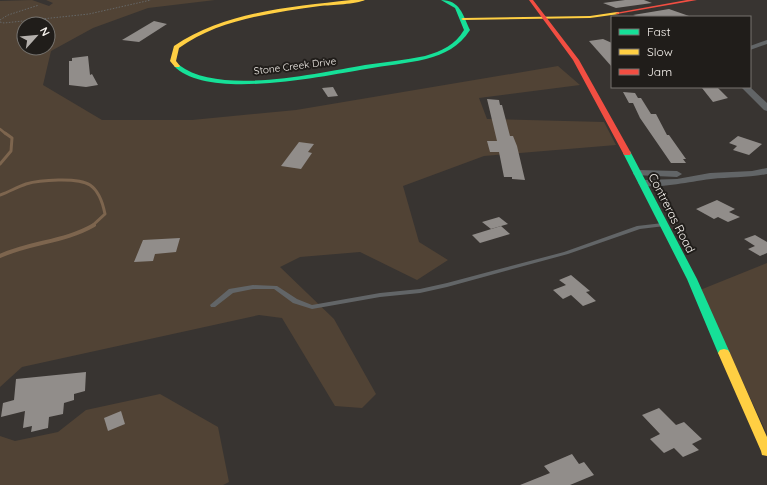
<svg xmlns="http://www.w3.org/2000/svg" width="767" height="485" viewBox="0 0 767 485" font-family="Quicksand,sans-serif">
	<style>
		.green { fill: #514335; fill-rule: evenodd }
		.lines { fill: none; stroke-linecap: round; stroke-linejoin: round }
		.stream-far2 { stroke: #7d654e; stroke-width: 2.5 }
		.stream-far1 { stroke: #7d654e; stroke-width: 3 }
		.stream { stroke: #7d654e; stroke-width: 4 }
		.building { fill: #918d8a }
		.path { stroke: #656767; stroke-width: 1; stroke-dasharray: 1.5 1.5; stroke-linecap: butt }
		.lane { fill: #626567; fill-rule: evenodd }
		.street { fill: #626567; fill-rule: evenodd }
		.fast { fill: #16e098; fill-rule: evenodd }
		.slow { fill: #ffcf43; fill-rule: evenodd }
		.jam { fill: #f24e42; fill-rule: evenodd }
		.labels { text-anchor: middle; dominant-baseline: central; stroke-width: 4; stroke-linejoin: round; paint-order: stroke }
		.far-street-label { font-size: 10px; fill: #f7f3ee; stroke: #201d1a }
		.street-label { font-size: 12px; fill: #f7f3ee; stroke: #201d1a }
	</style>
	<rect width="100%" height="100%" fill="#383431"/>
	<g class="green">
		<path d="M32,0L49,6L53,3L46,0H215L148,8L93,28L51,51L43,85L102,120H192L296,110L558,66L580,85L479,98L487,119L604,122L616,145L484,156L403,186L419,242L448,260L417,280L360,252L300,257L280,267L334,319L376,394L362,408L335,406L282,318L259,315L22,367L0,387V1ZM24,24H48V48H24Z"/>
		<path d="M767,263V434L700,290Z"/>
		<path d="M160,394L218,427L229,482L223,485H0V436L15,441L58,432L86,410Z"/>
	</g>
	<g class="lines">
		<path class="stream-far2" d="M0,129L6,134"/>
		<g class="stream-far1">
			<path d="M0,164L11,151L12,138L5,133"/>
			<path d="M0,195C9,192 17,187 26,184C39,180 78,177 90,185C99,191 103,204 105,214L92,226"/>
		</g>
		<path class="stream" d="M0,256C30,242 65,242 94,225"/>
	</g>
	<g class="building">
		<path d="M625,0H644L652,3L616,8L603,3Z"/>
		<path d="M669,9L689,16L688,17H639L633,15Z"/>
		<path d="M154,21L167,24L139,42L122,40Z"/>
		<path d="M603,39L612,43V67L589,41Z"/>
		<path d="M88,56L90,75L92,74L98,85L86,87L69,85V61H72V58Z"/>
		<path d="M333,87L338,96L328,97L322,88Z"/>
		<path d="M703,87H717L728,98L713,102L702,88H704Z"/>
		<path d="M623,92L635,93L638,98H641L651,114H656L667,135H669L686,159H683L686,163H671L640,118L633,103H629Z"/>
		<path d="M487,99L499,100L500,105H502L510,136H513L517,146L525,180L512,179V177H504L499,152H490L487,141H497Z"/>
		<path d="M738,136L762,144L749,155L733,150L737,146L729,143Z"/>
		<path d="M299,142L314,144L308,152L312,153L301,169L281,166Z"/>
		<path d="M717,200L735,209L729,212L740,217L728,222L718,217L714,219L696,209Z"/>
		<path d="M499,217L508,224L491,229L482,222Z"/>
		<path d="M501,226L510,234L480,243L472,235Z"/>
		<path d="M755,235L767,242V253L760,256L748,249L755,246L744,239Z"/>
		<path d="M180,238L176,252L155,254L153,261L134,262L143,240Z"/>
		<path d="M571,275L590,291L586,292L596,301L583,306L571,295L563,299L553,290L566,285L559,280Z"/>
		<path d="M86,372L85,391L74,394V400L64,403L63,414L49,417L48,428L31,432L32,426L23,428L25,411L1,417L3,403L14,400L16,379Z"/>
		<path d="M659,408L676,425L684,422L702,439L692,444L699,450L683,457L674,448L664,453L650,439L660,434L642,415Z"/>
		<path d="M121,411L125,424L108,431L104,418Z"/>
		<path d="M572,454L579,464L584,462L594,475L570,485H520L550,473L544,466Z"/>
	</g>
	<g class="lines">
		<g class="path">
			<path d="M0,20L8,15L39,5"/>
			<path d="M0,22L4,23L89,14L151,0"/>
		</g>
		<path class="lane" d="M663,223L666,225L665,226L640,229L568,254L447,287L420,293L380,297L312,309L293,303L274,289H253L233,293L215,307H211L210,305L229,289L253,285L277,286L297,299L312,305L380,293L420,289L447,283L564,252L637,226Z"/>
		<g class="street">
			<path d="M767,40V44L750,50V46Z"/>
			<path d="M741,87H750L767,103V111L764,110Z"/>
			<path d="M767,168V174C748,178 730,177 711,179C698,180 646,192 638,183L643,180L677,179L710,173L752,171Z"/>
			<path d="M638,170L677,171L682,174L677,177L634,175L633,173Z"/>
		</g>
		<g class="fast">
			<path d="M441,0C460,0 463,15 470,30C459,47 445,54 426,59C406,64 386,65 366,69C323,76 207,101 174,66L179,65C219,96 318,73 365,65C385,62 405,60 425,56C442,51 455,45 464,30L455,8Z"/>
			<path d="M624,151H630L631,153L697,279L730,353L728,356L724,357L720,356L718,353L687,279L623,153Z"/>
		</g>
		<g class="slow">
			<path d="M351,0H365C357,4 331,5 320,6C272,13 219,19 179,48L176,61L180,66L179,67H175L170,61L174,46C225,11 292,7 351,0Z"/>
			<path d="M617,12H619V14L590,18L463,20L461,19L463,18L590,16Z"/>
			<path d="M724,349L728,350L730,353L767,437V456L762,455L761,451L718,353L720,350Z"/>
		</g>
		<g class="jam">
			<path d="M529,0H533L579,60L631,153L630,155H624L623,153L573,60Z"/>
			<path d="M687,0H697L617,14L615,13Z"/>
		</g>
	</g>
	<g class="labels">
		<g class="far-street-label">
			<text transform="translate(295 66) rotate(-7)">Stone Creek Drive</text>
		</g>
		<g class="street-label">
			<text transform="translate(672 213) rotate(63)">Contreras Road</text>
		</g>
	</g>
	<rect x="611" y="16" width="140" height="72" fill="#201d1a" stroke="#76736f"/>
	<rect x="619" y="29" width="20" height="6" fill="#16e098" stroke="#76736f"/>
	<text x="647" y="36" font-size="12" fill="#f7f3ee">Fast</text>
	<rect x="619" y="49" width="20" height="6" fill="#ffcf43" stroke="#76736f"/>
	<text x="647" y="56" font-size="12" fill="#f7f3ee">Slow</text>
	<rect x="619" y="69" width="20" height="6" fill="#f24e42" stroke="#76736f"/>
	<text x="647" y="76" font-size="12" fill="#f7f3ee">Jam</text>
	<g transform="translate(36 36) rotate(63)"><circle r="19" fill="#201d1a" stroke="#76736f"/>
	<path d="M0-3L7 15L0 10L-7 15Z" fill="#b4b0ac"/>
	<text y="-6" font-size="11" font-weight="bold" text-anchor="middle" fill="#f7f3ee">N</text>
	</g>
</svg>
